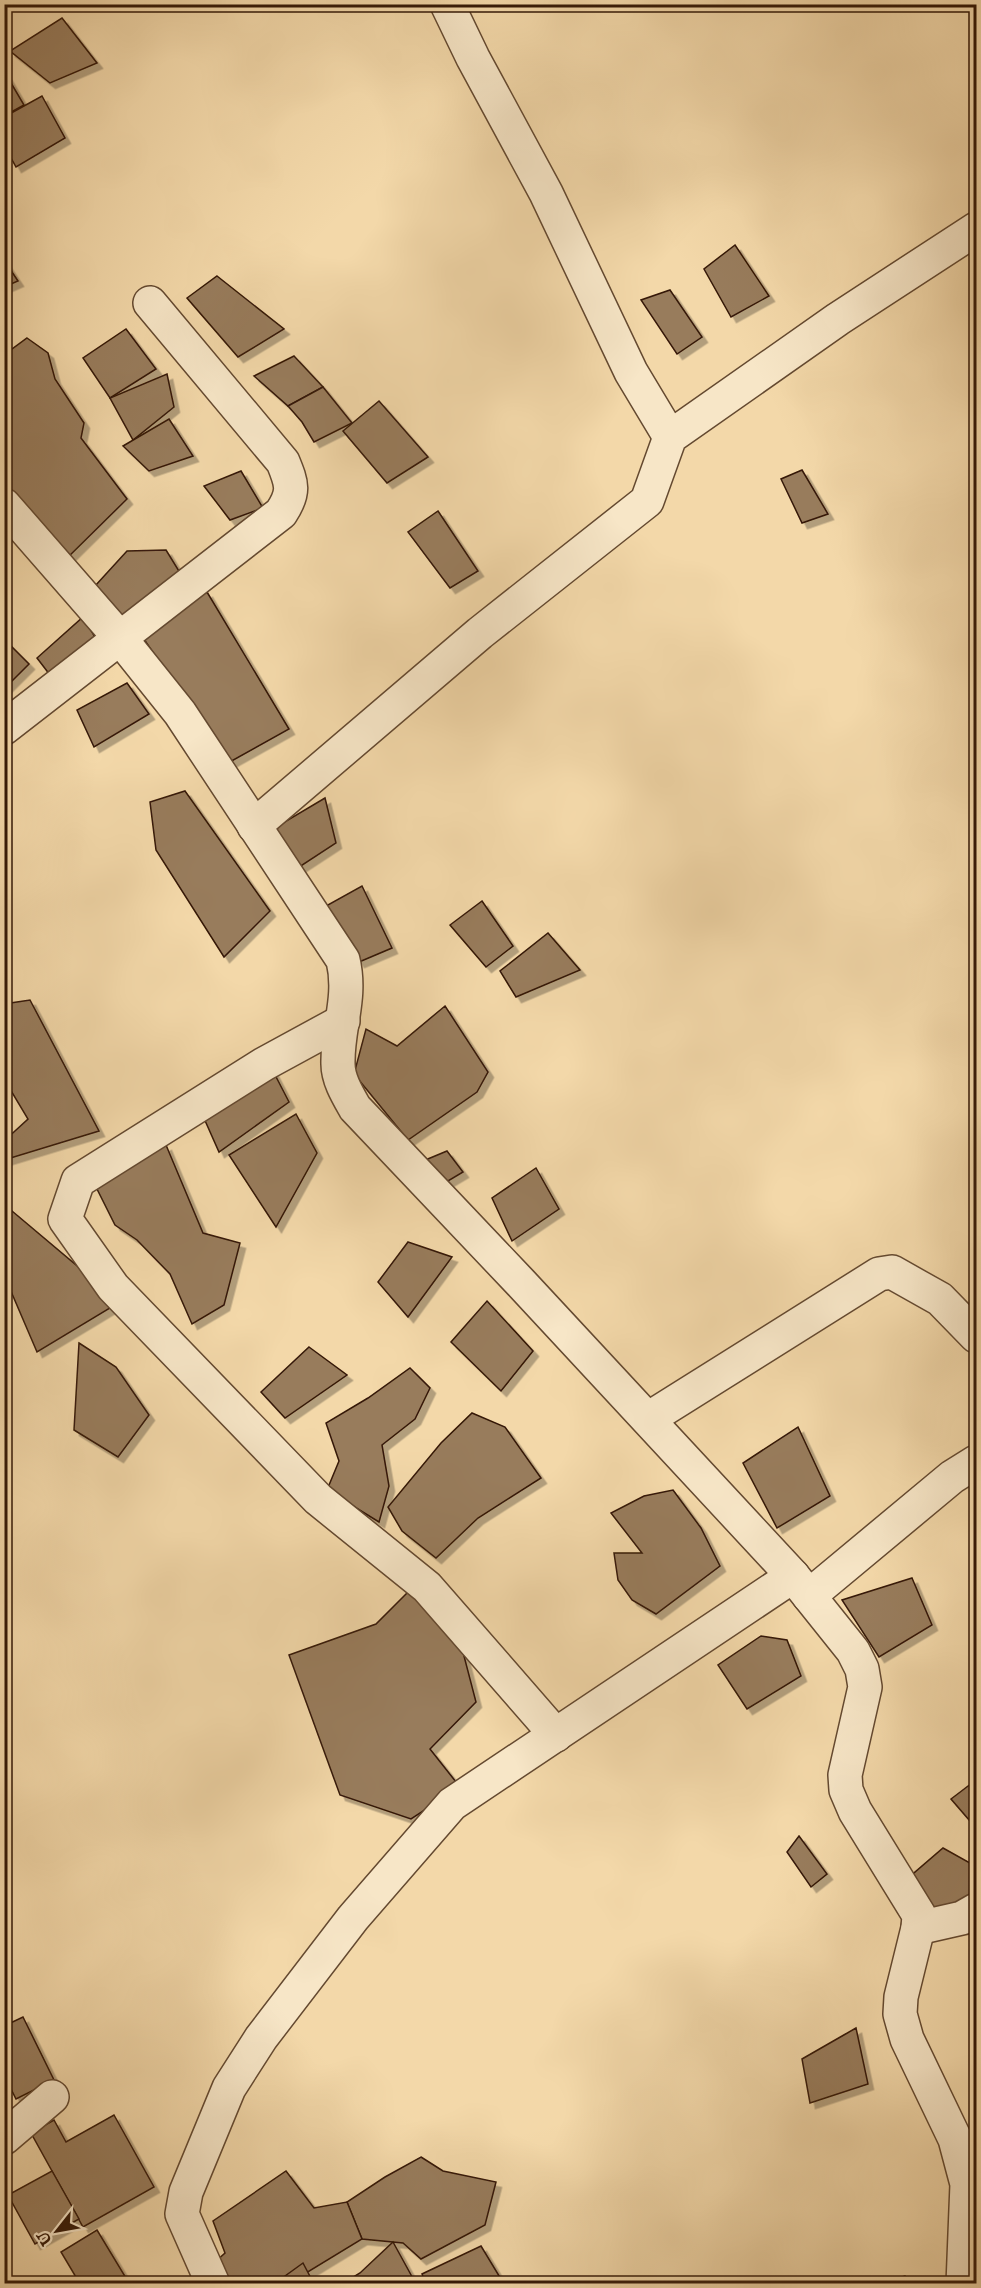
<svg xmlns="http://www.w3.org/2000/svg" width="981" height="2288" viewBox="0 0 981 2288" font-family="'IM FELL English',serif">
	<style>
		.building { fill: #987c5b; stroke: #351907; stroke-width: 1.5; filter: url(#shadow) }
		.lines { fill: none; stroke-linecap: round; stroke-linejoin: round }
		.minor-casing { stroke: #644930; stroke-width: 36 }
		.minor { stroke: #f7e6c7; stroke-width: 33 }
	</style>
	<defs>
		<filter id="shadow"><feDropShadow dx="5.5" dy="5.5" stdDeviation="0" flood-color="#0004"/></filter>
	</defs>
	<rect width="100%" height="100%" fill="#f3d8a9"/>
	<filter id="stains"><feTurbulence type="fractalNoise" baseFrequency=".00333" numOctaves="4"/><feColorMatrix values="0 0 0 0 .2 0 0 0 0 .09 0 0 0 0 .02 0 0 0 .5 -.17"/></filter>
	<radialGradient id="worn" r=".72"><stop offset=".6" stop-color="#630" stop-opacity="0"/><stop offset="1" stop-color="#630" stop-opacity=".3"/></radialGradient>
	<g class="building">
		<path d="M62,18L97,63L50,83L10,51Z"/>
		<path d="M4,71L24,105L4,116Z"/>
		<path d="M42,96L65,138L16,167L4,145V117Z"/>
		<path d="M735,245L769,296L731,317L704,269Z"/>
		<path d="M4,260L18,281L4,287Z"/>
		<path d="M217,276L284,329L238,357L187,298Z"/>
		<path d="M670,290L702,337L677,354L641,300Z"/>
		<path d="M126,329L156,369L110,398L83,358Z"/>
		<path d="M27,338L48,353L55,379L84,423L81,438L127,499L58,567L4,505V355Z"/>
		<path d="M294,356L323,387L288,406L254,376Z"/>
		<path d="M167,374L174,407L133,440L110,398Z"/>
		<path d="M323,387L352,423L314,442L302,422L288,406Z"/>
		<path d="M379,401L428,457L387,483L343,431Z"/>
		<path d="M169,419L193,456L149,471L123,446Z"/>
		<path d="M802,470L828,514L802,523L781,479Z"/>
		<path d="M241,471L263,508L230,520L204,486Z"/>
		<path d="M438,511L478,571L450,588L408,532Z"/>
		<path d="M166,550L182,576L125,621L95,586L127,551Z"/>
		<path d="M207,592L289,729L228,763L135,626Z"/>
		<path d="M83,617L98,642L50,675L37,658Z"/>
		<path d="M4,639L29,664L4,689Z"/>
		<path d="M127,683L149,714L94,747L77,710Z"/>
		<path d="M185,791L270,911L224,957L156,850L150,802Z"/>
		<path d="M325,798L336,843L287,875L276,827Z"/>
		<path d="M362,886L392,948L359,962L326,906Z"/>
		<path d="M482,901L513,946L486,967L450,925Z"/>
		<path d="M548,933L580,970L516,997L500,971Z"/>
		<path d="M30,1000L99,1131L4,1160V1141L28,1119L4,1079V1004Z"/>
		<path d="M445,1006L488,1072L477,1092L408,1140L354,1074L366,1029L397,1046Z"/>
		<path d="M272,1069L289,1102L219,1152L203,1116Z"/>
		<path d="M296,1114L317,1153L276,1227L229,1155Z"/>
		<path d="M166,1145L203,1233L240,1243L224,1305L192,1324L170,1274L137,1240L115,1225L97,1189L140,1160Z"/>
		<path d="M447,1151L463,1172L433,1190L423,1161Z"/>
		<path d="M536,1168L559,1209L512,1241L492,1198Z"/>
		<path d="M12,1211L120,1302L37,1352L4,1275V1225Z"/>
		<path d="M408,1242L452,1257L408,1317L378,1282Z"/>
		<path d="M487,1301L533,1351L501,1391L451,1342Z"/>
		<path d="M79,1343L116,1367L149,1415L118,1457L74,1430Z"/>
		<path d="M309,1347L347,1375L285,1418L261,1392Z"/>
		<path d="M410,1368L430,1388L415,1419L382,1445L389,1486L379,1522L327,1490L339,1461L326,1423L368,1398Z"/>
		<path d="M472,1413L505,1427L541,1478L478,1518L436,1558L402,1531L388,1507L441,1443Z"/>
		<path d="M798,1427L830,1496L777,1528L743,1463Z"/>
		<path d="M673,1490L701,1528L720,1566L656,1614L632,1600L618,1580L614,1553H642L611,1513L644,1496Z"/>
		<path d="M912,1578L932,1625L879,1657L842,1600Z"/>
		<path d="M413,1587L458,1633L476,1702L430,1749L460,1787L411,1819L340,1795L289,1655L376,1624Z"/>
		<path d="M761,1636L787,1640L801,1676L747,1709L718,1665Z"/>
		<path d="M976,1780V1828L951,1799Z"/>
		<path d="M799,1836L827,1874L811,1887L787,1852Z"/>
		<path d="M943,1848L970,1863L976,1875V1899L934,1922L907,1879Z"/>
		<path d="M23,2017L54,2080L16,2099L4,2075V2026Z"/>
		<path d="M856,2028L868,2084L810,2103L802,2059Z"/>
		<path d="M114,2115L154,2187L83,2227L31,2133L54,2120L66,2142Z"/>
		<path d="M421,2157L443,2171L496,2182L485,2225L421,2259L403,2243L362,2239L347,2202L385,2177Z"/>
		<path d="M52,2171L79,2219L35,2244L8,2195Z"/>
		<path d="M286,2171L314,2208L347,2202L362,2239L288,2284H216L206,2270L225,2253L213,2221Z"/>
		<path d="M97,2230L126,2278L117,2284H80L61,2252Z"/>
		<path d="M393,2242L416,2284H342L360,2273Z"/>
		<path d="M481,2246L504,2284H426L422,2274Z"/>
		<path d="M303,2263L314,2284H274Z"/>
		<path d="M905,2276L909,2284H881Z"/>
	</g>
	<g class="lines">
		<g class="minor-casing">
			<g id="minor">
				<path d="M447,4L473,58L546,193L631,372L670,437"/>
				<path d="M4,505L120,638L180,713L343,960C352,998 337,1028 338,1064C338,1079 347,1094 355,1108L521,1283L793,1576L853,1651L862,1669L865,1687L845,1775L846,1790L855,1811L919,1915L918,1928L901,1997L900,2014L907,2039L955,2139L967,2184L963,2284"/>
				<path d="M4,728L281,513C295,492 292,484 283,462L150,303"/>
				<path d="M254,826L480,633L647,501L670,437L838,319L976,229"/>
				<path d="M343,1021L264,1064L78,1181L65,1219L113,1287L318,1499L427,1587L556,1735"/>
				<path d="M648,1419L879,1274L892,1272L940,1299L976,1336"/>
				<path d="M809,1596L952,1477L976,1462"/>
				<path d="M918,1928L962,1918L976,1910"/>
				<path d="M4,2138L52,2097"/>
				<path d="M213,2284L182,2214L186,2192L229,2088L261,2038L353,1918L452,1804L793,1576"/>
			</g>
		</g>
		<use href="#minor" class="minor"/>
	</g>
	<rect width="981" height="2288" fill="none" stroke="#f3d8a9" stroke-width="24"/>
	<rect x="6" y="6" width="969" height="2276" fill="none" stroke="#351907" stroke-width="3"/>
	<rect x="12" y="12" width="957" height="2264" fill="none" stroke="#351907" stroke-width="1.5"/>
	<g transform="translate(57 2231) rotate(239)" stroke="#f7e6c7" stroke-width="4.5" paint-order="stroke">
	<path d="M0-4.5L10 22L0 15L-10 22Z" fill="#351907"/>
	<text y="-9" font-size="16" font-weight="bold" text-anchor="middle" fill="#351907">U</text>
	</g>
	<rect width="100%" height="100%" filter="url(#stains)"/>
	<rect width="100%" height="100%" fill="url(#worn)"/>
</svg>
